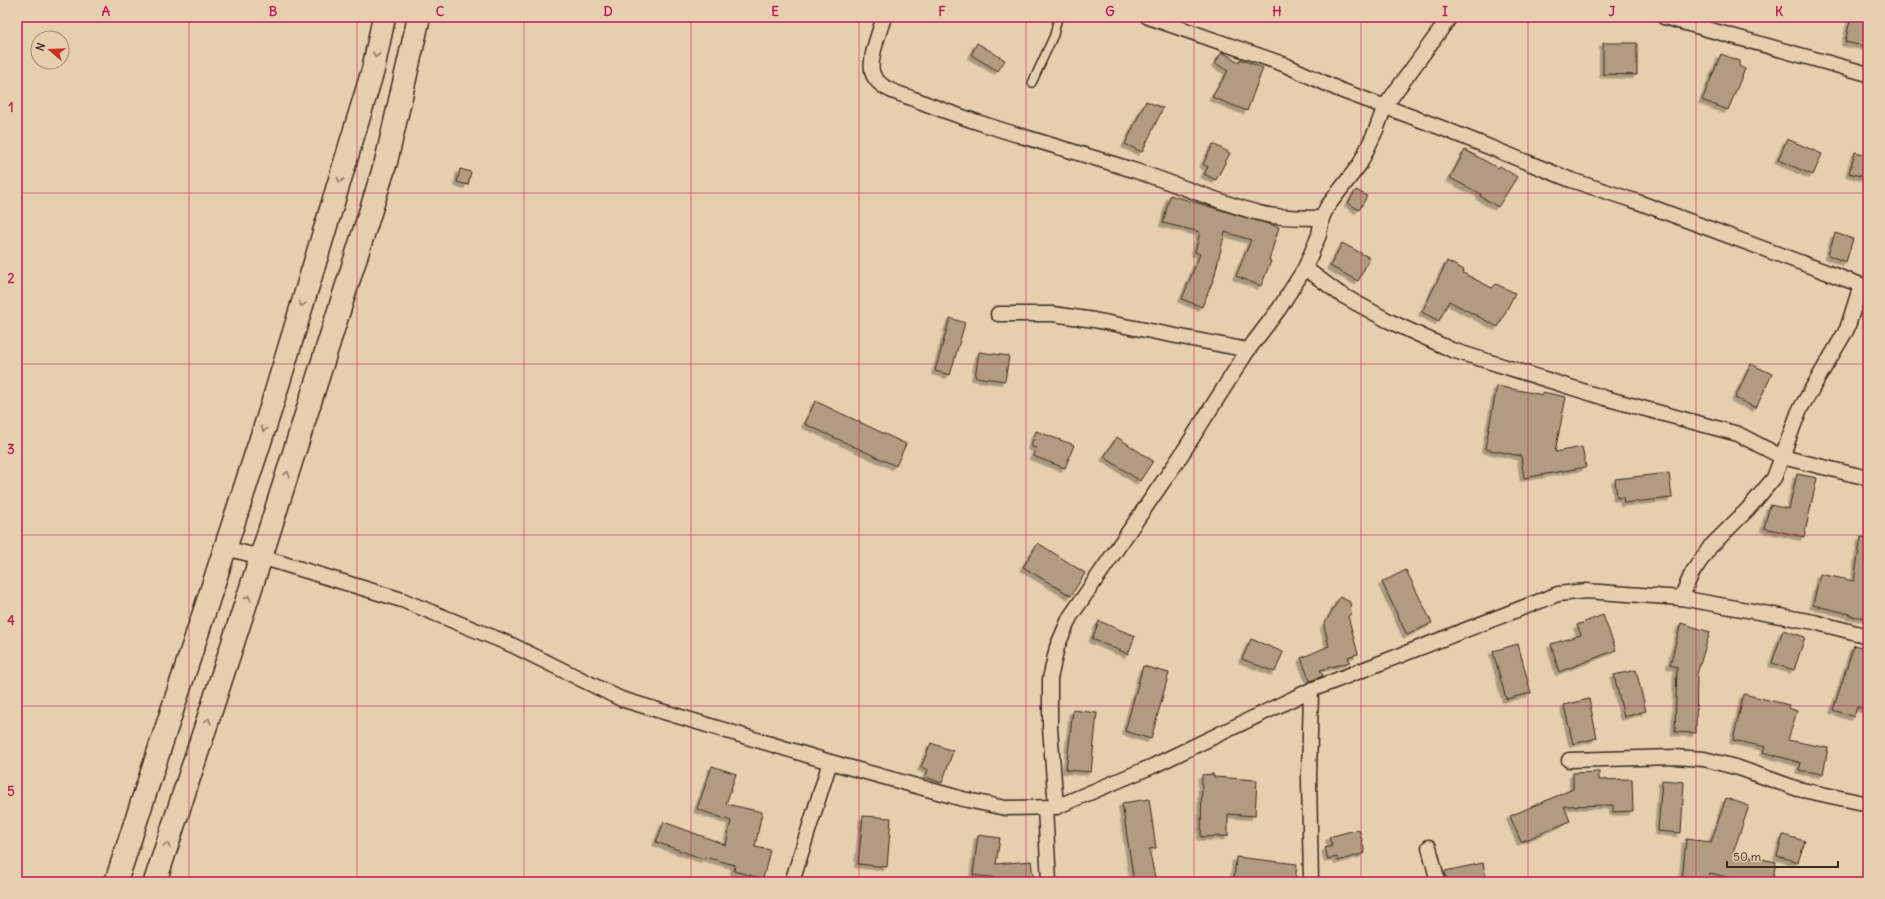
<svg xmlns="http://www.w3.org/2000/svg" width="1885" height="899" viewBox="0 0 1885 899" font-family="Delius,sans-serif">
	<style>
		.building { fill: #b19c81; stroke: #3b2a1e; filter: url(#shadow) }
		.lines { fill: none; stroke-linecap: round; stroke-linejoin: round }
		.service-casing { stroke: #3b2a1e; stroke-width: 10 }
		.minor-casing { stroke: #3b2a1e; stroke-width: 17 }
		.trunk-casing { stroke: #3b2a1e; stroke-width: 25 }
		.service { stroke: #e5cfae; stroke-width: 7 }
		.minor { stroke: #e5cfae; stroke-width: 14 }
		.trunk { stroke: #e5cfae; stroke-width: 22 }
		.oneway { stroke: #907c66 }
		.grid { fill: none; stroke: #c2185b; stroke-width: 1; stroke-opacity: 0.55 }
		.neatline { fill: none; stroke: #c2185b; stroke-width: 1.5 }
		.grid-label { font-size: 13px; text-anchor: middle; font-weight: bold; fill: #c2185b }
	</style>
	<defs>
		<filter id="shadow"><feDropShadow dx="-3.5" dy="3.5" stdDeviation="0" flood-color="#0004"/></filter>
	</defs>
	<rect width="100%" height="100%" fill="#e5cfae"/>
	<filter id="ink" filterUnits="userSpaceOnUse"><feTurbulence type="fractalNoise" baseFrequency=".025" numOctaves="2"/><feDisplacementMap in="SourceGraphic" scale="8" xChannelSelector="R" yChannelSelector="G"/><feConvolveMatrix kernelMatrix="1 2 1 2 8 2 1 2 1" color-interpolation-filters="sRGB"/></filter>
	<g filter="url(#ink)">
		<g class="building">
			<path d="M1851,17H1868V47L1845,42Z"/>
			<path d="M977,43L1005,60L998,71L971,55Z"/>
			<path d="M1603,43H1637V75L1603,74Z"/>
			<path d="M1222,52L1239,62L1240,59L1263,68L1247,111L1212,97L1228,71L1215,63Z"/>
			<path d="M1721,54L1739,61V66L1745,69L1728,110L1702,100Z"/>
			<path d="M1146,101L1163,108L1142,152L1125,144Z"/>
			<path d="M1787,139L1822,154L1813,175L1778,160Z"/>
			<path d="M1213,144L1230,153L1216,180L1204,174L1208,167L1203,164Z"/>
			<path d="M1465,150L1498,168L1500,166L1517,177L1498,207L1480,196L1481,194L1450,178Z"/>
			<path d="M1855,152L1868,155V178L1849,173Z"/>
			<path d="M460,169L471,172L468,185L457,182Z"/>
			<path d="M1356,190L1367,196L1359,210L1348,203Z"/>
			<path d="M1170,195L1279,227L1269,260L1271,261L1261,286L1236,276L1251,240L1225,232L1214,278L1202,307L1182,299L1200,254L1195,252L1200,232L1163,223Z"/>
			<path d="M1835,233L1853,239L1846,262L1828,255Z"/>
			<path d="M1342,243L1370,258L1358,281L1330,266Z"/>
			<path d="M1447,261L1464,270L1463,273L1492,288L1496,284L1515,293L1498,327L1449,301L1439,321L1422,312Z"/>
			<path d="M950,318L965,323L950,375L935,371Z"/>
			<path d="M979,352L1009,356L1005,381L975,377Z"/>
			<path d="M1751,364L1772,374L1756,408L1735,398Z"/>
			<path d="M1497,386L1543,395V392L1566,397L1555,452L1582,447L1586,467L1524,478L1521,456L1485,449Z"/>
			<path d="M815,401L906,444L896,466L805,424Z"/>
			<path d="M1036,431L1074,445L1065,468L1033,456L1036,448L1031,446Z"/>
			<path d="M1117,437L1153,461L1140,481L1104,457Z"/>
			<path d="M1669,473L1672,498L1624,503L1623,497L1617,498L1615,479Z"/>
			<path d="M1797,474L1817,478L1804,537L1764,528L1770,505L1789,509Z"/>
			<path d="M1861,537L1868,538V618L1849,616L1850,614L1813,605L1820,574L1854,581Z"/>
			<path d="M1038,543L1085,573L1071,596L1023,567Z"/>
			<path d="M1406,570L1432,623L1407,635L1382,582Z"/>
			<path d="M1340,597L1350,602L1351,614L1348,616L1358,654L1348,657L1350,662L1320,670L1323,676L1310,681L1301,658L1329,646L1324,625Z"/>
			<path d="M1603,615L1616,650L1559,672L1551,644L1581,635L1577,625Z"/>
			<path d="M1099,621L1135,636L1128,654L1092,639Z"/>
			<path d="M1681,623L1710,632L1697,674L1696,733L1675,732L1677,667L1670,665Z"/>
			<path d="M1783,630L1805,637L1794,670L1772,663Z"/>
			<path d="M1251,639L1283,652L1275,672L1242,659Z"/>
			<path d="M1518,644L1531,693L1506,699L1493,651Z"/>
			<path d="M1854,645L1868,649V710L1857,707L1854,717L1833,710Z"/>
			<path d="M1143,666L1169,673L1151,739L1125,731Z"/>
			<path d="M1636,670L1646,711L1624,717L1614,675Z"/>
			<path d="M1744,694L1789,705L1788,708L1797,711L1788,740L1828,748L1823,774L1799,770L1801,763L1763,752L1765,747L1733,740Z"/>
			<path d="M1589,699L1597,738L1573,744L1564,705Z"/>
			<path d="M1073,710L1097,713L1091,772L1066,770Z"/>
			<path d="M931,743L953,751L942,783L925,777L928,770L921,767Z"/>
			<path d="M712,766L736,774L726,804L762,812L755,847L770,850L763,879L734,871L735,865L705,857L704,859L656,842L664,822L726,845L731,821L697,809Z"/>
			<path d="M1599,772V780L1632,779L1633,811L1613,812V805L1564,806L1570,821L1521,842L1510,816L1573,789V773Z"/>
			<path d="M1213,774L1214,777L1257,780L1255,816L1228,814V836L1201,837L1202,775Z"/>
			<path d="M1662,780L1684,782L1681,833L1658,831Z"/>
			<path d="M1726,798L1749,806L1733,853L1776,862L1772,882H1750L1709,873L1708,882H1682L1686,839L1711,842Z"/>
			<path d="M1149,799L1156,848L1149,849L1156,882H1134L1122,803Z"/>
			<path d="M863,816L891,818L887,867L858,864Z"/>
			<path d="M1359,829L1365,853L1338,861L1337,857L1328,859L1325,848L1332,846L1329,837Z"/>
			<path d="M978,835L1000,838L996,864L1031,861L1034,882H1013V880L973,875Z"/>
			<path d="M1783,835L1805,841L1798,862L1777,856Z"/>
			<path d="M1236,857L1297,864L1295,882L1234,880Z"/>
			<path d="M1483,863L1487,882H1447L1445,871Z"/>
		</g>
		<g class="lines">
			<g class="service-casing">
				<path id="service" d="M1032,83L1054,35L1058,17"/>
			</g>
			<g class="minor-casing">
				<g id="minor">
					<path d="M884,17C880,31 865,66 875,78C883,90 901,94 914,99C986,128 1062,147 1136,171C1177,184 1217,202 1259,213C1279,219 1302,217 1322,218"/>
					<path d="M1148,17L1283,64L1340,90L1442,128L1571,180L1638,202L1861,285L1847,329L1799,411L1774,478L1748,509L1710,547L1692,573L1681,598L1586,591L1558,594L1311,690"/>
					<path d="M1664,17L1868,74"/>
					<path d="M1305,268L1340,294L1387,320L1452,350L1605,398L1738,434L1782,457L1868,478"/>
					<path d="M998,314H1053L1094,320L1248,350"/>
					<path d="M225,548L261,557L402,600L512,645L621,699L830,762L792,882"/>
					<path d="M1681,598L1814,622L1868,636"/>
					<path d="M1569,760L1674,757L1704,759L1739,768L1798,789L1868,804"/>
					<path d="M830,762L963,799L1005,808L1056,807L1153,766L1311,690L1309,778L1311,882"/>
					<path d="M1056,807L1050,728V679L1057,647L1070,617L1180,457L1248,350L1279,309L1305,268L1319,235L1322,218L1327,207L1360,164L1376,130L1385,106L1450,17"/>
					<path d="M1045,808L1049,882"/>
					<path d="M1429,847L1438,882"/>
				</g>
			</g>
			<g class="trunk-casing">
				<g id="trunk">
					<path d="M116,882L271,408L373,70L384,17"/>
					<path d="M155,882L261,557L386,162L419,17"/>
				</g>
			</g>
			<use href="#service" class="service"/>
			<use href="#minor" class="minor"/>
			<use href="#trunk" class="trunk"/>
		</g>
		<defs><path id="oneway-chevron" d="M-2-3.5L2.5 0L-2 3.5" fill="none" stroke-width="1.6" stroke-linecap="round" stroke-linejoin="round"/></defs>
		<g class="oneway">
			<use href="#oneway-chevron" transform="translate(376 55) rotate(102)"/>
			<use href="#oneway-chevron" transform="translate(340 180) rotate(107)"/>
			<use href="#oneway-chevron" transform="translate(302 304) rotate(107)"/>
			<use href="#oneway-chevron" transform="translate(264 429) rotate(108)"/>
			<use href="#oneway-chevron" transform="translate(287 474) rotate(-73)"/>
			<use href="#oneway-chevron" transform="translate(248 598) rotate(-72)"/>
			<use href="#oneway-chevron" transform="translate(208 721) rotate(-72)"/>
			<use href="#oneway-chevron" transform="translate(167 845) rotate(-72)"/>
		</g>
	</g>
	<path class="grid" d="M189,17V882M357,17V882M524,17V882M691,17V882M859,17V882M1026,17V882M1194,17V882M1361,17V882M1528,17V882M1696,17V882M17,193H1868M17,364H1868M17,535H1868M17,706H1868"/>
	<rect width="1885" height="899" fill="none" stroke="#e5cfae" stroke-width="44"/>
	<g transform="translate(50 50) rotate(289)"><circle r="19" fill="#e5cfae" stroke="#a18d74"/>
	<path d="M0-3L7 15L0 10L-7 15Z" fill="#c8321e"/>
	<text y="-6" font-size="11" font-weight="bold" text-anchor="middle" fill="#3b2a1e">N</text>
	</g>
	<path d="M1727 861v6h111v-6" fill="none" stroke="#3b2a1e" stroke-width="2"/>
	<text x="1733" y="861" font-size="12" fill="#3b2a1e" stroke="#e5cfae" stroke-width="3" paint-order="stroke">50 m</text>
	<rect x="22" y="22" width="1841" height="855" class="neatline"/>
	<g class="grid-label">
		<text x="106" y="16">A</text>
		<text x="273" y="16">B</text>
		<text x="440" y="16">C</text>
		<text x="608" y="16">D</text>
		<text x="775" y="16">E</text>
		<text x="942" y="16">F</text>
		<text x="1110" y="16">G</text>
		<text x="1277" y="16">H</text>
		<text x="1445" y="16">I</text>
		<text x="1612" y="16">J</text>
		<text x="1779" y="16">K</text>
		<text x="11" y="112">1</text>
		<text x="11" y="283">2</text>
		<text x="11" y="454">3</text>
		<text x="11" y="625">4</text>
		<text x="11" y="796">5</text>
	</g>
</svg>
